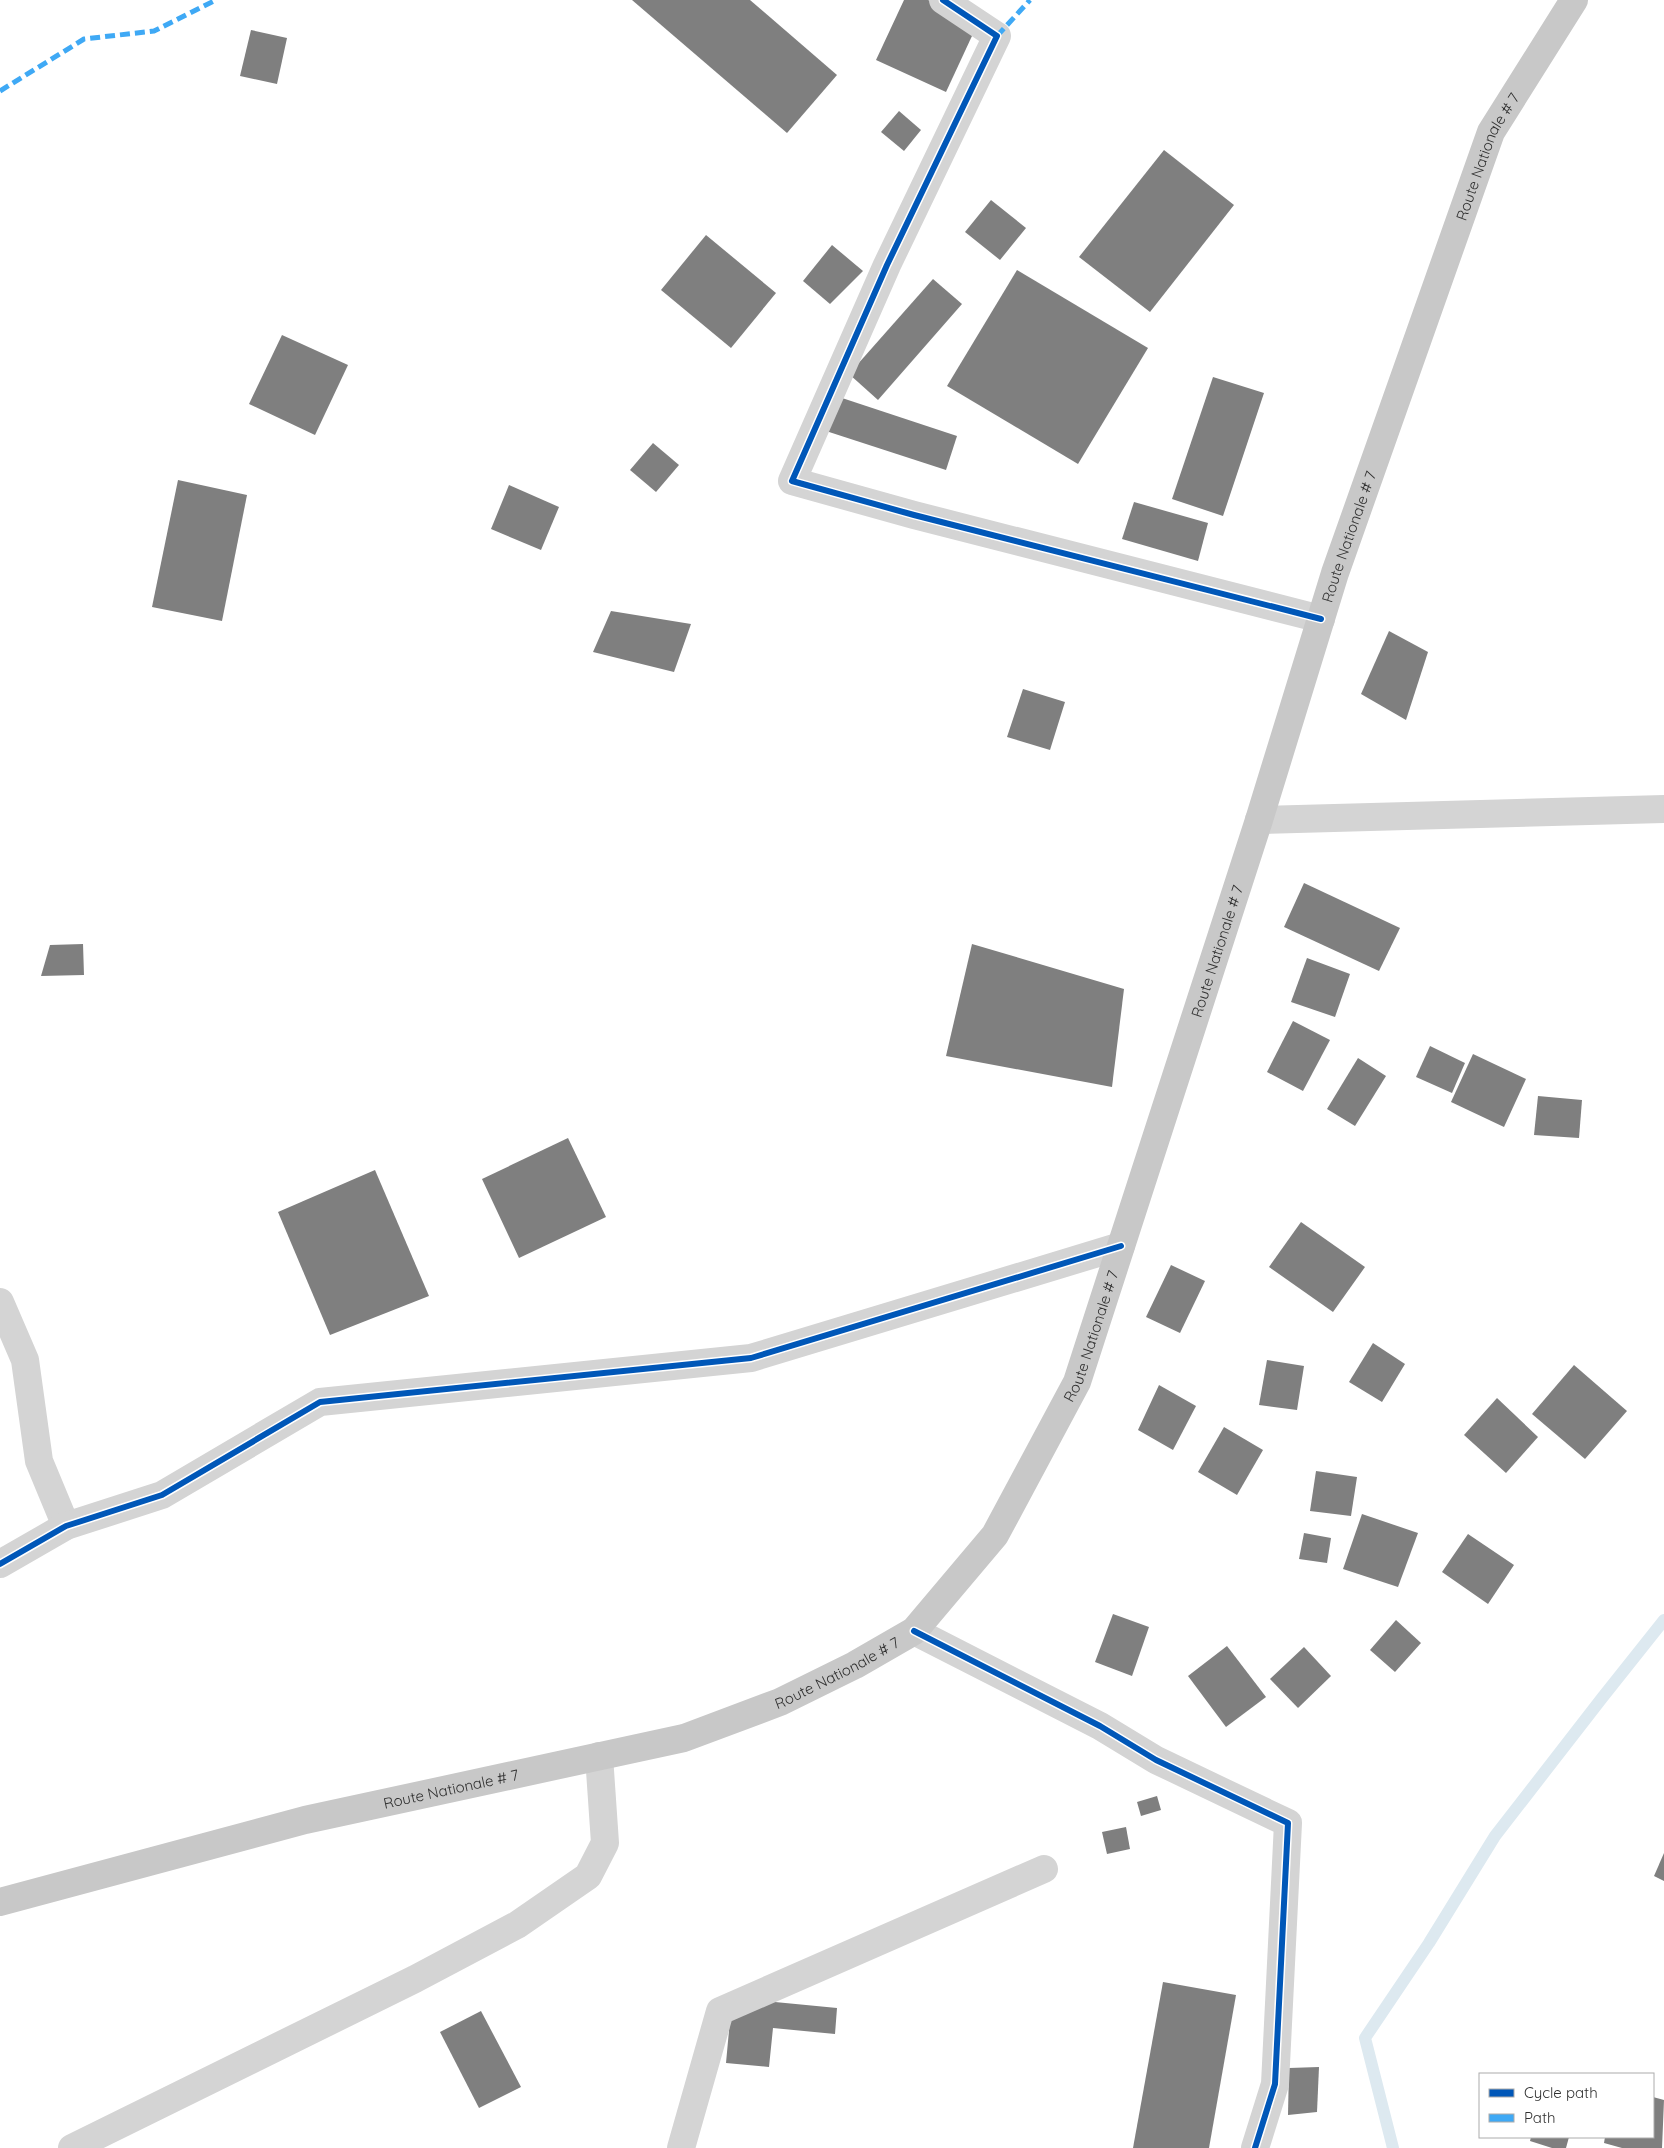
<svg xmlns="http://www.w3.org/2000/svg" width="1664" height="2148" viewBox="0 0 1664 2148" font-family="Quicksand,sans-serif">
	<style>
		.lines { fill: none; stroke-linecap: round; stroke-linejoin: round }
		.stream { stroke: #dde9f0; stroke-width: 12 }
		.building { fill: #7f7f7f }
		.minor { stroke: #d4d4d4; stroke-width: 28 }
		.major { stroke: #c8c8c8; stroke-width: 28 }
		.quiet { stroke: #3fa9f5; stroke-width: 5; stroke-dasharray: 10 5; stroke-linecap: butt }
		.cycleway-casing { stroke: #fff; stroke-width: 9 }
		.cycleway { stroke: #0057b8; stroke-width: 6 }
		.labels { text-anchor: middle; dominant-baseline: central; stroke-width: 5; stroke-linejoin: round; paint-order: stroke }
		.street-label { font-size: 15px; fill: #303030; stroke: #fff }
	</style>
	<rect width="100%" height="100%" fill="#fff"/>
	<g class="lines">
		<path class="stream" d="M1393,2148L1365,2038L1429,1943L1495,1836L1602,1698L1664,1620"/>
	</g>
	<g class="building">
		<path d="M632,0H750L837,75L787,133Z"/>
		<path d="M904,0H928L978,23L946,92L876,60Z"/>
		<path d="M251,30L287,38L277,84L240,76Z"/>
		<path d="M899,111L921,130L904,151L881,132Z"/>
		<path d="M1164,150L1234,205L1150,312L1079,257Z"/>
		<path d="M991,200L1026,228L1000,260L965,232Z"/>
		<path d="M706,235L776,293L731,348L661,290Z"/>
		<path d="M832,245L863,271L830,304L803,281Z"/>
		<path d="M1017,270L1148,348L1078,464L947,386Z"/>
		<path d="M933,279L962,304L878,400L849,374Z"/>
		<path d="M282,335L348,365L315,435L249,404Z"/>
		<path d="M1213,377L1264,393L1223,516L1172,499Z"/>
		<path d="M839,397L957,436L946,470L826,431Z"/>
		<path d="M653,443L679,465L656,492L630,470Z"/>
		<path d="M178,480L247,495L222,621L152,607Z"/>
		<path d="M509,485L559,507L541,550L491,529Z"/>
		<path d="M1134,502L1208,523L1198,561L1122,539Z"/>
		<path d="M611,611L691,624L674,672L593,652Z"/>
		<path d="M1389,631L1428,652L1406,720L1361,694Z"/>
		<path d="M1023,689L1065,702L1050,750L1007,737Z"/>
		<path d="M1304,883L1400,928L1379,971L1284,927Z"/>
		<path d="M83,944L84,975L41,976L50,945Z"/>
		<path d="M972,944L1124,989L1112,1087L946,1056Z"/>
		<path d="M1307,958L1350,974L1335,1017L1291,1002Z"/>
		<path d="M1293,1021L1330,1040L1303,1091L1267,1072Z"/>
		<path d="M1430,1046L1465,1063L1452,1093L1416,1077Z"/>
		<path d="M1473,1054L1526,1079L1504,1127L1451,1102Z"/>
		<path d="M1358,1058L1386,1076L1355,1126L1327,1109Z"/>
		<path d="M1538,1096L1582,1100L1579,1138L1534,1135Z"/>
		<path d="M568,1138L606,1217L519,1258L482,1179Z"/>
		<path d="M375,1170L429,1296L330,1335L278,1212Z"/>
		<path d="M1301,1222L1365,1267L1333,1312L1269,1267Z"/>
		<path d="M1171,1265L1205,1281L1180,1333L1146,1317Z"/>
		<path d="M1373,1343L1405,1364L1382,1402L1349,1382Z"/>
		<path d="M1267,1360L1304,1366L1297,1410L1259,1405Z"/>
		<path d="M1574,1365L1627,1411L1585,1459L1532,1414Z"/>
		<path d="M1159,1385L1196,1406L1173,1450L1138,1430Z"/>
		<path d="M1497,1398L1538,1437L1506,1473L1464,1435Z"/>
		<path d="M1224,1427L1263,1450L1237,1495L1198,1472Z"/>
		<path d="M1316,1471L1357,1477L1351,1516L1310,1511Z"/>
		<path d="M1362,1514L1418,1533L1398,1587L1343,1569Z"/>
		<path d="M1304,1533L1331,1538L1327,1563L1299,1559Z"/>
		<path d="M1468,1534L1514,1565L1488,1604L1442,1572Z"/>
		<path d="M1113,1614L1149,1627L1132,1676L1095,1662Z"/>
		<path d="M1396,1620L1421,1643L1395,1672L1370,1650Z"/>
		<path d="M1227,1646L1266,1697L1226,1727L1188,1676Z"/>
		<path d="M1304,1647L1331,1676L1298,1708L1270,1679Z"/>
		<path d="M1157,1796L1161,1810L1141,1816L1137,1802Z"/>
		<path d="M1126,1827L1130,1849L1107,1854L1102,1832Z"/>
		<path d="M1664,1853V1881L1654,1876Z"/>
		<path d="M1163,1982L1236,1995L1209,2148H1133Z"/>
		<path d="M732,1998L837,2008L835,2034L773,2028L769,2067L726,2063Z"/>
		<path d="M481,2011L521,2087L479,2108L440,2032Z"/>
		<path d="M1319,2067L1317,2112L1288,2115L1289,2068Z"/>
		<path d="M1653,2097L1664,2100L1662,2148H1622L1604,2143L1605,2137H1653Z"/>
		<path d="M1531,2137H1569L1566,2148H1552L1530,2141Z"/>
	</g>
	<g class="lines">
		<g class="minor">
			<path d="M943,0L997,36L887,265L792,481L914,515L1321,619"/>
			<path d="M1259,820L1664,809"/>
			<path d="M0,1302L25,1360L39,1461L66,1526"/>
			<path d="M0,1564L66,1526L162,1495L320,1402L751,1358L1121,1246"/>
			<path d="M914,1631L1100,1726L1156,1760L1288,1823L1275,2084L1255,2148"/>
			<path d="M72,2148L415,1979L517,1925L588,1876L605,1843L599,1756"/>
			<path d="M681,2148L720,2011L1044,1869"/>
		</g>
		<path class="major" id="s1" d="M0,1902L305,1820L684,1738L780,1702L855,1665L914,1631L995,1535L1077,1382L1259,820L1335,573L1491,132L1574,0"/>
		<g class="quiet">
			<path d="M997,36L1030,0"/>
			<path d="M0,91L84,39L154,31L216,0"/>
		</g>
		<g class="cycleway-casing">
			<g id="cycleway">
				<path d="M943,0L997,36L887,265L792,481L914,515L1321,619"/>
				<path d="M0,1564L66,1526L162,1495L320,1402L751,1358L1121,1246"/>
				<path d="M914,1631L1100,1726L1156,1760L1288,1823L1275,2084L1255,2148"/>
			</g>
		</g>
		<use href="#cycleway" class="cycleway"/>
	</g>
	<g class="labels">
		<g class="street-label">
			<text stroke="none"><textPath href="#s1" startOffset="2550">Route Nationale # 7</textPath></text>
			<text stroke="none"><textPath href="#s1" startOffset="2145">Route Nationale # 7</textPath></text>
			<text stroke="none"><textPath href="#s1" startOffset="1710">Route Nationale # 7</textPath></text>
			<text stroke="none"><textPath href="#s1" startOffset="1305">Route Nationale # 7</textPath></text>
			<text stroke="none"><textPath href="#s1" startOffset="870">Route Nationale # 7</textPath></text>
			<text stroke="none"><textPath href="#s1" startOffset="465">Route Nationale # 7</textPath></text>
		</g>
	</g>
	<rect x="1479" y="2073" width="175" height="65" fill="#ffffff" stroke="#acacac"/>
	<rect x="1489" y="2089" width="25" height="8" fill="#0057b8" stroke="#acacac"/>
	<text x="1524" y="2098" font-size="15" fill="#303030">Cycle path</text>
	<rect x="1489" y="2114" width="25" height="8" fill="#3fa9f5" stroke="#acacac"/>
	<text x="1524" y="2123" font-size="15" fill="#303030">Path</text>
</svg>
